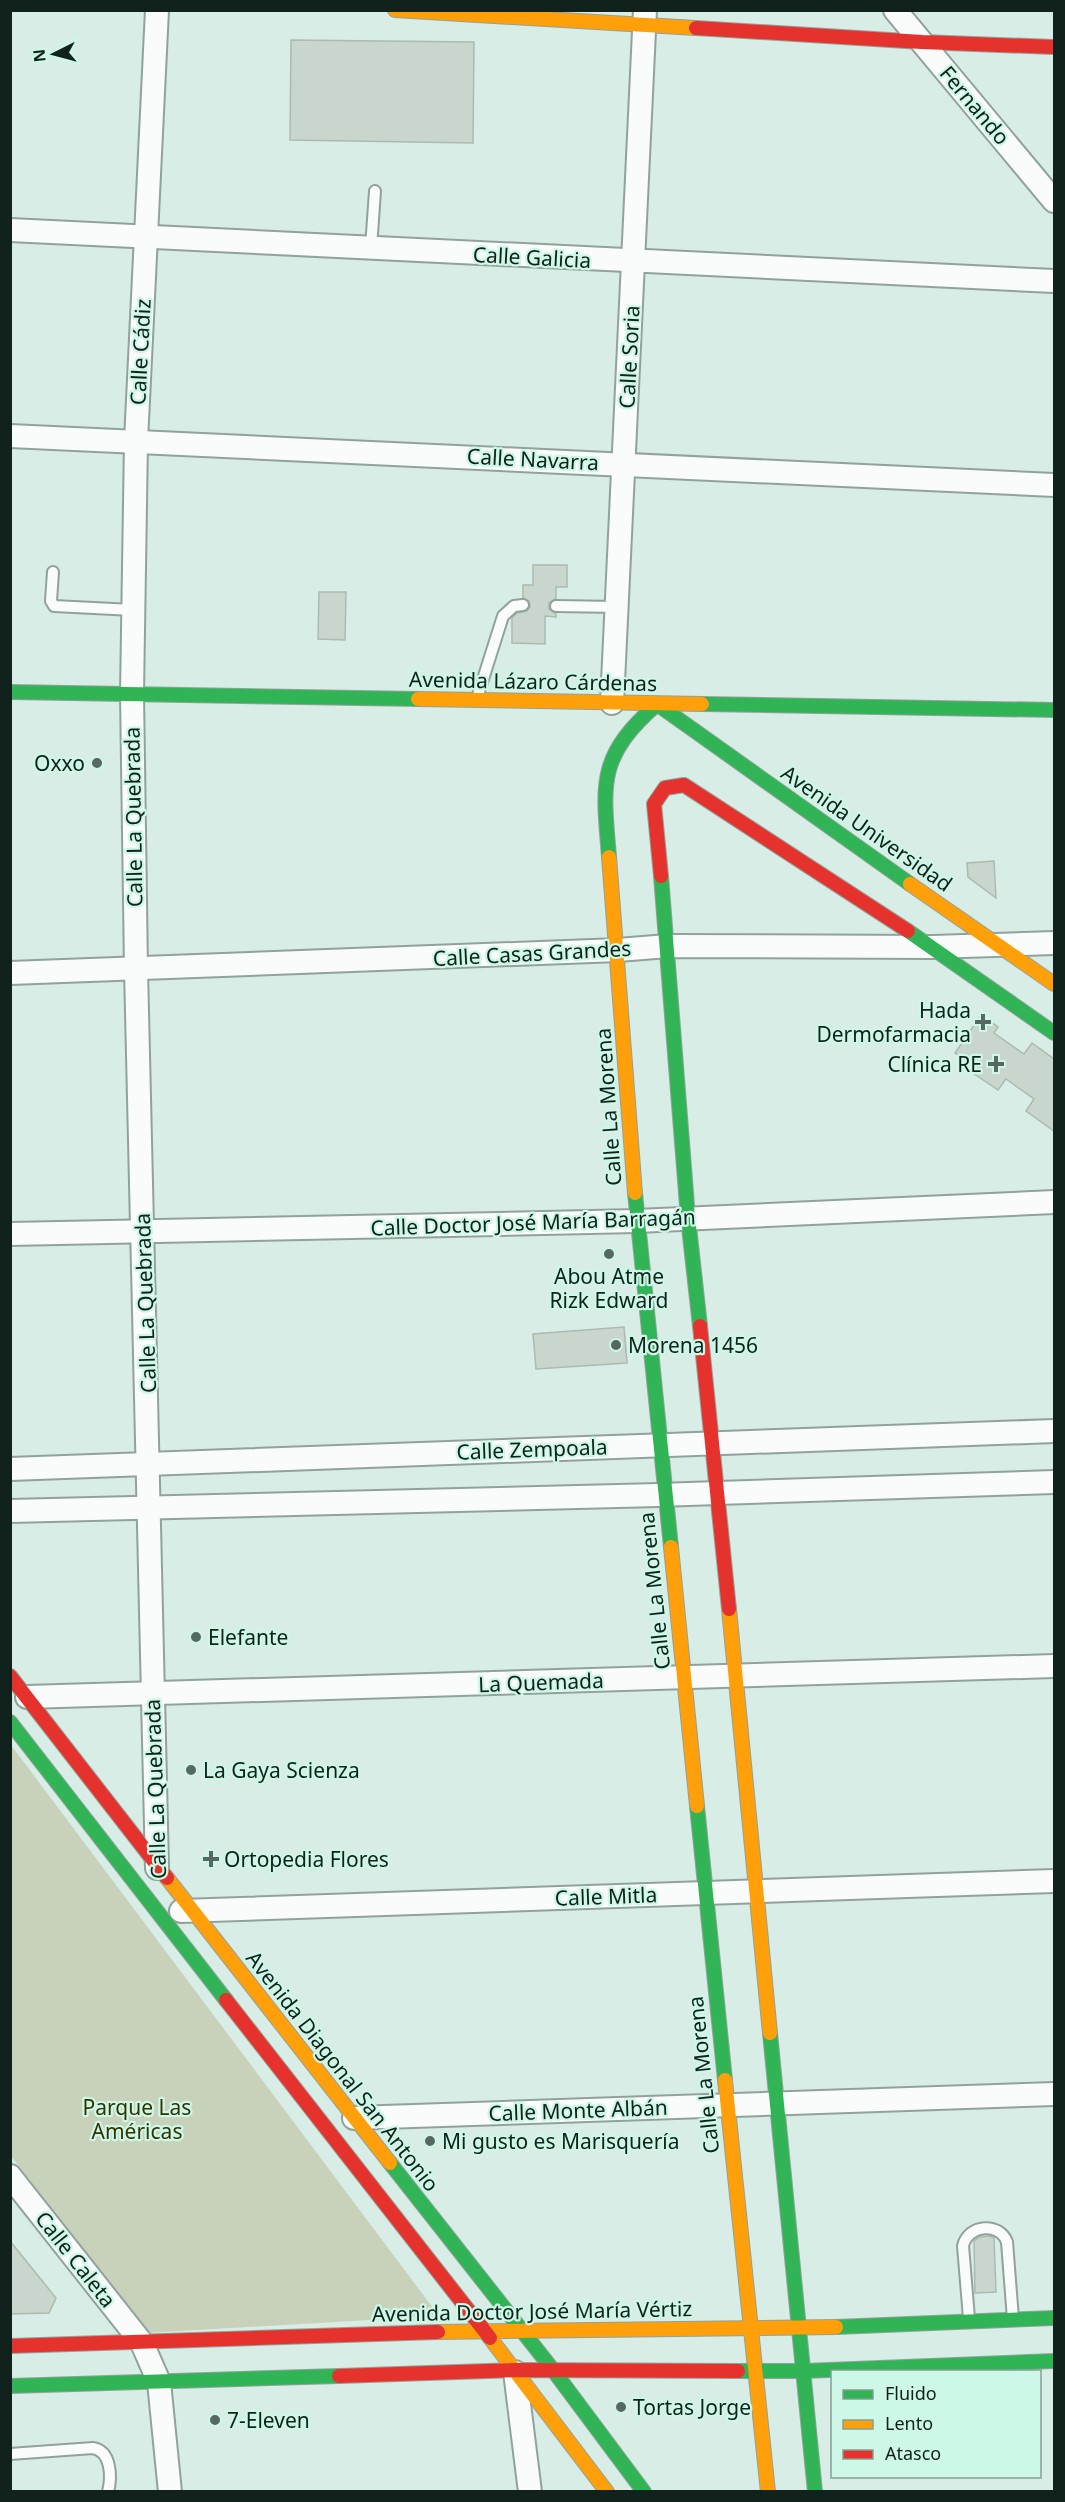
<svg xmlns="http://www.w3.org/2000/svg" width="1065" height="2502" viewBox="0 0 1065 2502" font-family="'Noto Sans',sans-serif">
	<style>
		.green { fill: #c8d2ba }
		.building { fill: #c8d6cd; stroke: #acbab1; stroke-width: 1.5 }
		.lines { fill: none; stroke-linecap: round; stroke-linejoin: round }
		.lane-casing { stroke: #91a29c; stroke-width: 14 }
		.street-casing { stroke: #91a29c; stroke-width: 26 }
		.fast-casing { stroke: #91a29c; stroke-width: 16 }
		.slow-casing { stroke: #91a29c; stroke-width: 16 }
		.jam-casing { stroke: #91a29c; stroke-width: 16 }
		.lane { stroke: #f9fcfb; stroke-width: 10 }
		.street { stroke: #f9fcfb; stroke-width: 22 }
		.fast { stroke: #30b455; stroke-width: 14 }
		.slow { stroke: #ff9f0a; stroke-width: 14 }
		.jam { stroke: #e5322d; stroke-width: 14 }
		.poi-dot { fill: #566862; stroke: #cdf7e7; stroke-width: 2 }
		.labels { text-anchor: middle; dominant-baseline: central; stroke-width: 4.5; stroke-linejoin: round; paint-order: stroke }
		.street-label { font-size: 21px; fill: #11211b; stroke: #cdf7e7 }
		.poi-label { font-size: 21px; fill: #11211b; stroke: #cdf7e7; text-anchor: start }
		.park-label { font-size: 21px; fill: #343300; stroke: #cdf7e7 }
	</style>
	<rect width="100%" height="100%" fill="#d7ede5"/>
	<path class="green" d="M11,1745L439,2316L146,2333L11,2156Z"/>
	<g class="building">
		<path d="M291,40L474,42L473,143L290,140Z"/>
		<path d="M533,565H567V587H556V598L549,603V609L556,614V617L545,616V644L512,643V618L517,613L527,611L530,607L529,601L523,598V585H533Z"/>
		<path d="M319,592H346L345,640L318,639Z"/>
		<path d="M994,861L996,898L968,877L967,863Z"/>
		<path d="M981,1015L998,1027L994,1033L1024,1054L1032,1043L1054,1059V1131L1026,1111L1034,1099L1006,1079L998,1090L970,1071L974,1065L955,1053Z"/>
		<path d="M624,1327L627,1363L536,1369L533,1334Z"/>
		<path d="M990,2236L994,2238L996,2292L975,2293L974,2241L980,2237Z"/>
		<path d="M10,2241L56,2298L49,2313L10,2314Z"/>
	</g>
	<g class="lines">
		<g class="lane-casing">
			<g id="lane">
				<path d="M371,248L375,191"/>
				<path d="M53,572L51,601L54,606L133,610"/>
				<path d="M556,606L617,607"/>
				<path d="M478,695L503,616L514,606L523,605"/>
				<path d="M969,2318L963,2246C968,2224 1000,2222 1007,2242L1013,2319"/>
				<path d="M10,2454L93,2448C111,2451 112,2476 108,2492"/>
			</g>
		</g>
		<g class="street-casing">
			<g id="street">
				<path d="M157,10L136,441L132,694L136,969L157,1868"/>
				<path d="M895,10L1054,201"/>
				<path d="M10,230L1054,281"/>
				<path d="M10,436L1054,485"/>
				<path d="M612,703L645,10"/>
				<path d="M10,973L618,950L668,946L933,947L1054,943"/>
				<path d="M10,1234L637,1221L1054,1202"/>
				<path d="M10,1469L1054,1431"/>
				<path d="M10,1511L658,1495L1054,1482"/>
				<path d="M27,1697L1054,1666"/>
				<path d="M181,1911L1054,1881"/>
				<path d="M354,2118L1054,2094"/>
				<path d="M10,2176L142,2343L159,2382L170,2492"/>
				<path d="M515,2372L530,2492"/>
			</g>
		</g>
		<g class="fast-casing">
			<g id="fast">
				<path d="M10,692L418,699"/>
				<path d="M702,704L1054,710"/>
				<path d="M609,857C603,783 597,757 657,704L910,884"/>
				<path d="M661,876L688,1218L700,1326"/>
				<path d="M908,931L1054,1033"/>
				<path d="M635,1193L671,1547"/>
				<path d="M10,1722L226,2000"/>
				<path d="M697,1806L725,2080"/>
				<path d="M770,2033L815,2492"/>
				<path d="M390,2163L553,2370L644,2492"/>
				<path d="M836,2327L1054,2318"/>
				<path d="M738,2371H804L1054,2361"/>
				<path d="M10,2386L339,2376"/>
			</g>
		</g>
		<g class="slow-casing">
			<g id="slow">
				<path d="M395,10L696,28"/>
				<path d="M418,699L702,704"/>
				<path d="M609,857L635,1193"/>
				<path d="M910,884L1054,984"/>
				<path d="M671,1547L697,1806"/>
				<path d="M729,1609L770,2033"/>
				<path d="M167,1878L390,2163"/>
				<path d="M725,2080L768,2492"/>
				<path d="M438,2332L836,2327"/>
				<path d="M490,2338L607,2492"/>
			</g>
		</g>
		<g class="jam-casing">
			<g id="jam">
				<path d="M696,28L922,42L1054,47"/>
				<path d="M661,876L654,804L665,788L684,785L908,931"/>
				<path d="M700,1326L729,1609"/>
				<path d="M10,1676L167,1878"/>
				<path d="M226,2000L490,2338"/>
				<path d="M10,2346L438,2332"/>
				<path d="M339,2376L515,2370L738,2371"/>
			</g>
		</g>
		<use href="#lane" class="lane"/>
		<use href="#street" class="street"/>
		<use href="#fast" class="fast"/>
		<use href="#slow" class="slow"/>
		<use href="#jam" class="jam"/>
	</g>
	<g class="poi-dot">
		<circle cx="97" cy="763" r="6"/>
		<path d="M980 1013h6v6h6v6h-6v6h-6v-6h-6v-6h6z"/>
		<path d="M993 1055h6v6h6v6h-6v6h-6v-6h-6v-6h6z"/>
		<circle cx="609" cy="1254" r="6"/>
		<circle cx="616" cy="1345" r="6"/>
		<circle cx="196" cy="1637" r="6"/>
		<circle cx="191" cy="1770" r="6"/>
		<path d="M208 1850h6v6h6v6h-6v6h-6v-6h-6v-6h6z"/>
		<circle cx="430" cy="2141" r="6"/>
		<circle cx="621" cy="2407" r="6"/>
		<circle cx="215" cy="2420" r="6"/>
	</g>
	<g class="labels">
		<g class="street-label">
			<text transform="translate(975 105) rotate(50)">Fernando</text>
			<text transform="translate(532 257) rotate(3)">Calle Galicia</text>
			<text transform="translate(140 352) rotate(-87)">Calle Cádiz</text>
			<text transform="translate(629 357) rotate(-87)">Calle Soria</text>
			<text transform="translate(533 459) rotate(3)">Calle Navarra</text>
			<text transform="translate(533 681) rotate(1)">Avenida Lázaro Cárdenas</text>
			<text transform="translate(133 817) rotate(-91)">Calle La Quebrada</text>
			<text transform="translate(867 828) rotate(35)">Avenida Universidad</text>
			<text transform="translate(532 953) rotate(-3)">Calle Casas Grandes</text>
			<text transform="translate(608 1107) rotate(-94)">Calle La Morena</text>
			<text transform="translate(533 1222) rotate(-2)">Calle Doctor José María Barragán</text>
			<text transform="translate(145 1303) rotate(-92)">Calle La Quebrada</text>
			<text transform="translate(532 1449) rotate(-2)">Calle Zempoala</text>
			<text transform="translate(654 1591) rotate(-96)">Calle La Morena</text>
			<text transform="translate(541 1682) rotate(-2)">La Quemada</text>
			<text transform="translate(155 1789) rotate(-92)">Calle La Quebrada</text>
			<text transform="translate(606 1896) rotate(-2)">Calle Mitla</text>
			<text transform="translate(343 2071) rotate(52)">Avenida Diagonal San Antonio</text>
			<text transform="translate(703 2075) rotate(-96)">Calle La Morena</text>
			<text transform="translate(578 2110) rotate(-2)">Calle Monte Albán</text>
			<text transform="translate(76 2259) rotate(52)">Calle Caleta</text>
			<text transform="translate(532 2311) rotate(-1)">Avenida Doctor José María Vértiz</text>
		</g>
		<g class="poi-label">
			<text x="85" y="763" text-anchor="end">Oxxo</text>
			<text x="971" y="1010" text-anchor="end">Hada<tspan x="971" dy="24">Dermofarmacia</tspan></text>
			<text x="982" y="1064" text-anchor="end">Clínica RE</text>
			<text x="609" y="1276" text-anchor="middle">Abou Atme<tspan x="609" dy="24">Rizk Edward</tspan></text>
			<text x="628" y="1345">Morena 1456</text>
			<text x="208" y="1637">Elefante</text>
			<text x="203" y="1770">La Gaya Scienza</text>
			<text x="224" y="1859">Ortopedia Flores</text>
			<text x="442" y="2141">Mi gusto es Marisquería</text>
			<text x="633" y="2407">Tortas Jorge</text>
			<text x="227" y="2420">7-Eleven</text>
		</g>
		<g class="park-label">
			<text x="137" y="2107">Parque Las<tspan x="137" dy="24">Américas</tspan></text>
		</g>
	</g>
	<rect width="1065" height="2502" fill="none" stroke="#11211b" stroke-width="24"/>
	<rect x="831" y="2370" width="210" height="108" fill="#cdf7e7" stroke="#82a195" stroke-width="1.5"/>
	<rect x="843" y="2390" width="30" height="9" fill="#30b455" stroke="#82a195" stroke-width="1.5"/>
	<text x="885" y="2400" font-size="18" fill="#11211b">Fluido</text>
	<rect x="843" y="2420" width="30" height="9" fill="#ff9f0a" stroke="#82a195" stroke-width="1.5"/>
	<text x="885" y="2430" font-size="18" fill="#11211b">Lento</text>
	<rect x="843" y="2450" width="30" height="9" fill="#e5322d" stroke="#82a195" stroke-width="1.5"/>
	<text x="885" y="2460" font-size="18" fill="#11211b">Atasco</text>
	<g transform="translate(54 54) rotate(264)" stroke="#cdf7e7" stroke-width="4.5" paint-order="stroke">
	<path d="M0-4.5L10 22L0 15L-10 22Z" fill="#11211b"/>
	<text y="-9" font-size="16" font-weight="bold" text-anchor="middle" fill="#11211b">N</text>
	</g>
</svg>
